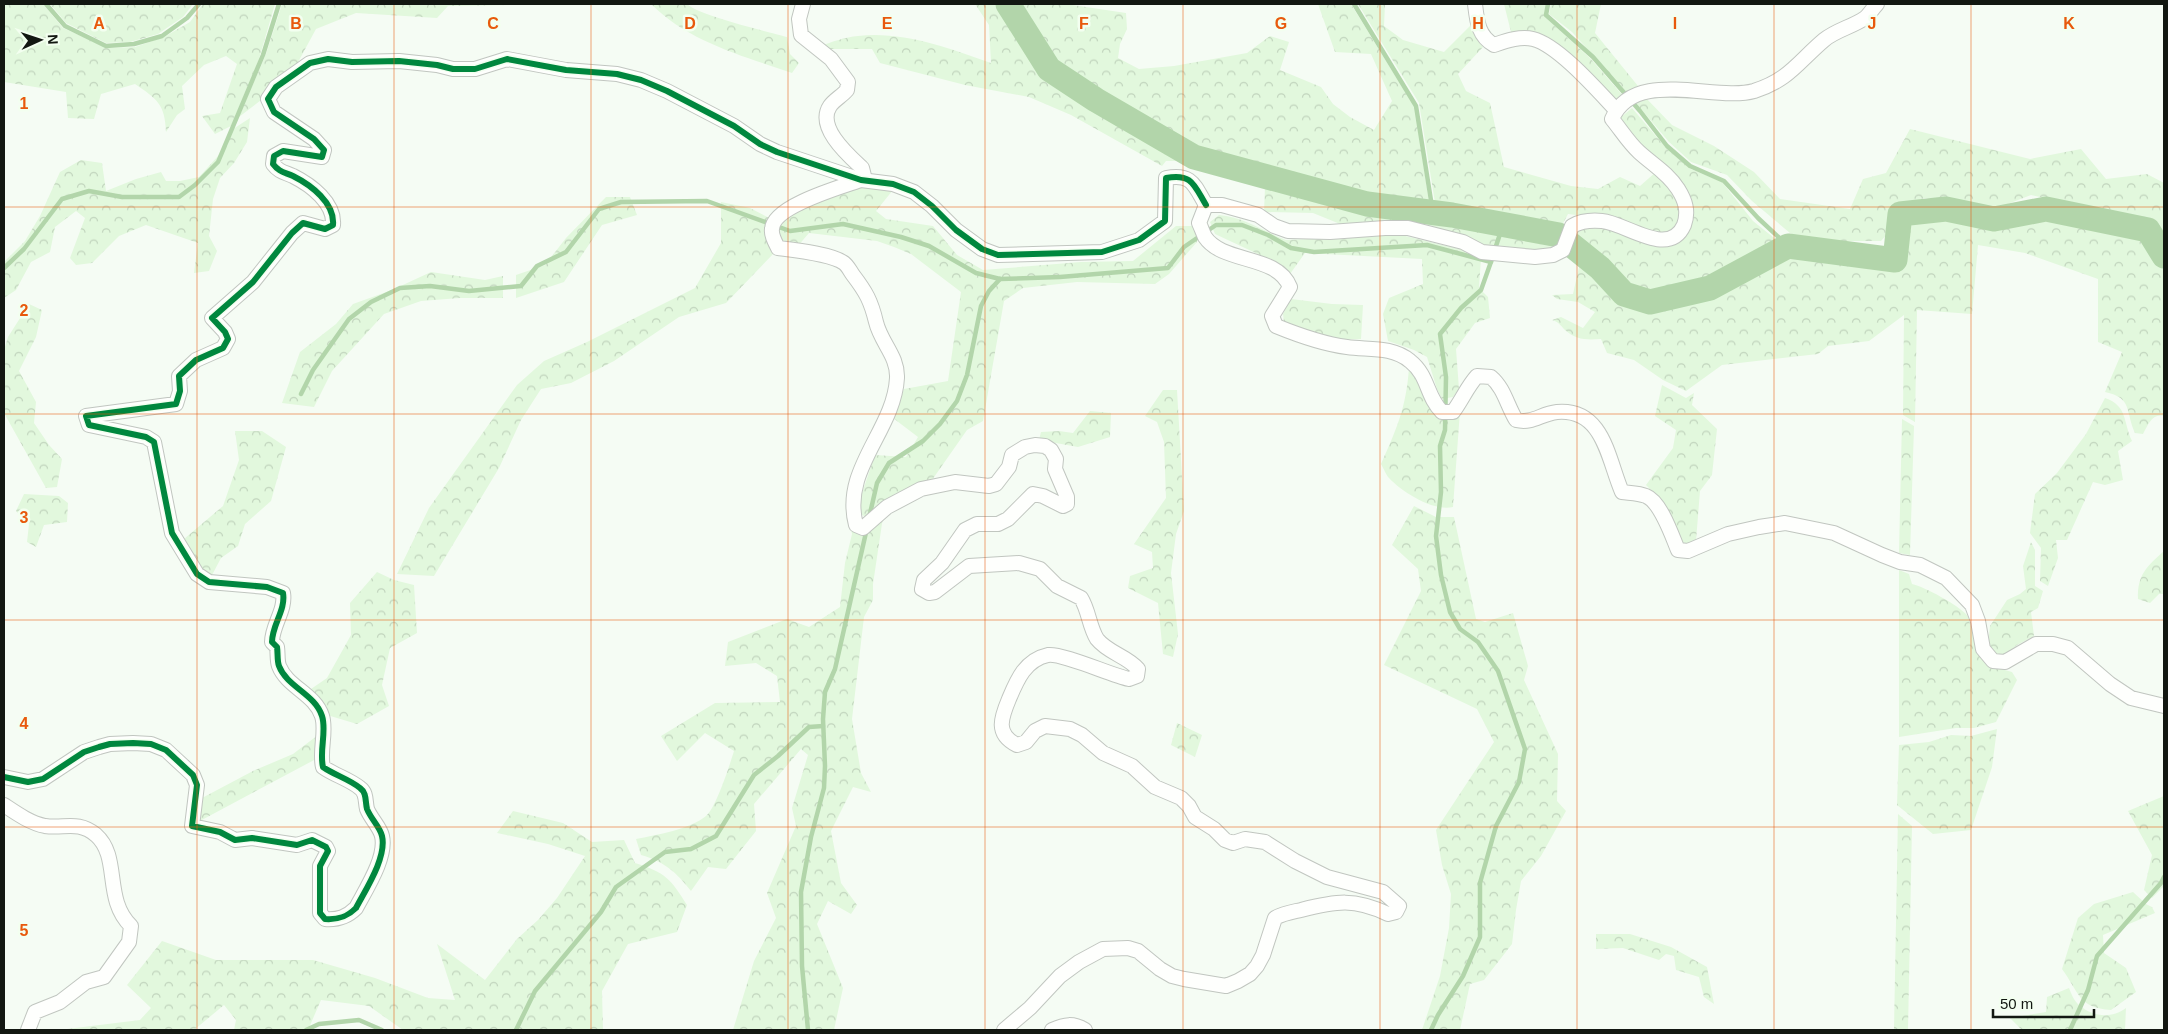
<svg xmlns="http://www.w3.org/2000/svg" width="2168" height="1034" viewBox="0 0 2168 1034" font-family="Arial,sans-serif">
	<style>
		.forest { fill: url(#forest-crowns) }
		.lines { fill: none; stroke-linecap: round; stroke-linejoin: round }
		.stream { stroke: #b2d5aa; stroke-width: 4.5 }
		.river { stroke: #b2d5aa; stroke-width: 25 }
		.street-casing { stroke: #c1c6c0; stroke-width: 16 }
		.street { stroke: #fefffd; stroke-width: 14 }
		.cycleway-casing { stroke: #f3fff0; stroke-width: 9 }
		.cycleway { stroke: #00873e; stroke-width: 6 }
		.grid { fill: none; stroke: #e8590c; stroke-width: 1; stroke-opacity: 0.55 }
		.grid-label { font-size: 16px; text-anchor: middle; font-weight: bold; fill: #e8590c; stroke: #f3fff0; stroke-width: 5; stroke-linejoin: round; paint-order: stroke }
	</style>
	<defs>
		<pattern id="forest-crowns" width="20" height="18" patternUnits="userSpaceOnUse" patternTransform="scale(1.25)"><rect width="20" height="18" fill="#e2f8dd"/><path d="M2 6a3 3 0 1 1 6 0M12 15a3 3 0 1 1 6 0" fill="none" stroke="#c1d4bd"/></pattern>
	</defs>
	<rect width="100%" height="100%" fill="#f5fcf4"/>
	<g class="forest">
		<path d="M4,4H43L63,28L108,48L135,47L164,37L190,22L203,4H275L259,59L231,126L215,134L202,116L220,113L237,64L226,56L204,65L182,86L185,109L177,115L166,132C165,104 157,99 135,84L101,94L94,119L68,118L66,92L4,82Z"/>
		<path d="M50,4H193L183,17L158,34L130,42L106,43L66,23Z"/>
		<path d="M282,4H559L448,6L437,18L356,13L316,29L296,66L265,97L239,117L266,54Z"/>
		<path d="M651,4H687C700,16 766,31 787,37L790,54L799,63L792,73C743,56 689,42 651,4Z"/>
		<path d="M975,4H1005L1048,71L1182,154L1214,167L1368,207L1553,237L1556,243L1547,251L1482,248L1465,239L1345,226L1313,213L1264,212L1265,187L1216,174L1179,161H1166L1162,166L1071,115L1029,97L965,85L880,63L872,49H830L820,46C832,42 845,37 858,36C903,31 948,48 991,63L989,25Z"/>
		<path d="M1011,4H1066L1126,13L1127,29L1120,44L1118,58L1139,69L1174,66L1247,53L1270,36L1289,42L1280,70L1321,87L1333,104L1350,117L1374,130L1392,101L1371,54L1335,52L1318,4H1351L1415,108L1430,209L1367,201L1194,154L1096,96L1051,66Z"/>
		<path d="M1358,4H1385L1384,26L1403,40L1444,52L1470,26L1483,47L1458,74L1466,91L1490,103L1504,167L1571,186L1598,189L1620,177L1640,186L1657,171C1675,191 1684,198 1681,226L1664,238L1592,217L1568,214L1559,231L1436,209L1419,103Z"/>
		<path d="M1504,4H1547L1545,17L1591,59L1624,97L1614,102L1571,57L1512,36Z"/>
		<path d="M1551,4H1601L1595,33L1638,86L1626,92L1572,32L1549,14Z"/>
		<path d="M1645,97L1672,125L1714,146L1754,172L1780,199L1850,209L1863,179L1886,173L1910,129L2030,159L2081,149L2106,179L2147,174L2164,183V239L2149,223L2120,214L2031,195L2005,205L1986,209L1943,199L1925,198L1909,203L1895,212L1889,232L1881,241H1806L1790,233L1752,201L1727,175L1691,162L1669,142L1635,102Z"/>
		<path d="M1632,108L1667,149L1691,169L1722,182L1753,221L1784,246C1750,263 1659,317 1624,290C1616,284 1610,274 1603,267C1594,257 1582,248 1572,239L1578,227L1591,223L1669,245L1691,213L1627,129L1620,118Z"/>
		<path d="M250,118L247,142L234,163L220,178L213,199L209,236L217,251L209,271L194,273L198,243L146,225L119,236L92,263L76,265L70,258L85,218L76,211L55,227L50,252L31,262L16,290L4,298V262L25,241L40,216L60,172L81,160L102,163L106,191L136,179L161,172L166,181H180L199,177L228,145L230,131Z"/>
		<path d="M859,187L893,190L876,211L886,219L933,226L957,255L983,270L1081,262L1133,261L1176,226H1194L1197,242L1169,274L1155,284L1077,282L1023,288L1004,301L983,421L967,430L932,480L895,494L866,517L860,514V499L875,455L906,457L918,437L893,418L904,389L948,381L961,292L911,254L894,247L877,241L809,233L797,247L780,243L776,230L790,212Z"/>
		<path d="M606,197H630L637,215L602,225L564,282L516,298V275L545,265L566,238Z"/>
		<path d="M721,202L750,208L771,219L775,252L726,303L679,317L614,361L571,383L541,389L521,420L499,468L434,576L397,574L429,508L517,385L544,361L587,342L695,288L721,243Z"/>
		<path d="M1947,214L1997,226L2048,215L2108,226L2142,237L2164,271V416C2152,413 2148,425 2143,434L2135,433C2125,411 2133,398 2105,392L2122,352L2098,342V279L2025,253L1978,245L1972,314L1917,310L1915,422L1903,415L1904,315L1869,341L1828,346L1818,354L1722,365L1686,391L1663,380L1634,360L1607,353L1601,339C1586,340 1576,340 1565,330C1560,325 1559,322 1552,320L1561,317L1583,328L1595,312L1578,302L1557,299L1552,295L1573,294L1579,267L1568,252L1569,246L1621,297L1649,306L1711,292L1789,249L1905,265V222H1919Z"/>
		<path d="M1219,215C1244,217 1263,231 1286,240L1401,235L1464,250L1481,258L1479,288L1488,297L1490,318L1475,323L1456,349L1459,389L1453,397L1442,399L1437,389L1427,357L1414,350L1388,341L1383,314L1389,298L1423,284L1422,259L1305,253L1290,274L1277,263L1215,234L1210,222Z"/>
		<path d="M431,272L485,280L503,276V298H460L421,301L384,314L332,371L314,407L282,403L300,352L336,324L353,304L392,290Z"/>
		<path d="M1291,299L1332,304L1363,305L1361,339C1329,341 1314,334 1284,322L1283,314Z"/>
		<path d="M29,304L42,310L36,337L19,371L36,402L34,423L49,445L62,459L57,487L46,488L4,413V350L8,337Z"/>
		<path d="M1409,368L1417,374L1430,405L1460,411L1453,507C1434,512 1402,492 1389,478C1386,475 1384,469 1381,464C1397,428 1406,408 1409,368Z"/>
		<path d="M1662,385L1686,398L1694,393L1692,405L1717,429L1712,475L1700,491L1696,541L1685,544L1676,536L1662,501L1646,485L1673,448L1676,430L1655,416Z"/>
		<path d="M1163,390H1177L1184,511L1176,534L1171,573L1178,634L1173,657L1163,654L1158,603L1128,588L1130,576L1153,568L1152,552L1134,544L1166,498L1164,442L1157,422L1145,416Z"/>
		<path d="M2105,398C2128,406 2123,422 2132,441L2118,451L2123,480L2105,485L2093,482L2067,540H2056L2058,558L2048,586L2040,581L2041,548L2030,533L2035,494L2057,473L2086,434Z"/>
		<path d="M1090,411L1111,413L1110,437L1078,447L1039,440L1041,432L1059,431L1073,433Z"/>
		<path d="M1902,419L1914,426L1910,555L1899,553Z"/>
		<path d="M235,431H262L286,447L271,501L245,524L238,546L221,558L211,577C192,568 191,557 184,539L223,506L239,460Z"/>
		<path d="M24,494L59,496L68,503L67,522L44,525L36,547L27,542L29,524L16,511Z"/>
		<path d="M1414,506L1436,517H1454L1476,619L1485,622L1513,613L1528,666L1524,680L1558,754L1557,801L1566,811L1541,856L1521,881L1516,910L1512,944L1484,980L1470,984L1460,1030H1422L1440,976L1449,928L1451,894L1442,865L1436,830L1494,742L1477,709L1384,665L1421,591L1418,569L1392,545Z"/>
		<path d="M848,515L856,529L883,517L873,584V600L864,617L852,719L861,773L871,792L853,787L831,831L841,883L857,905L851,914L828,901L817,924L843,988L834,1030H733L754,961L776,918L767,893L796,826L792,808L808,755L801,749L754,804L756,831L726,869L708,867L691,891C676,872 665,862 641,855L636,839C656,835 691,829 706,816C716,808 730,764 734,751L705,733L677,761L661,736L715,703L780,702L777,676L756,663L725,666L728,642L787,619L809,627L840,607L845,563L852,534Z"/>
		<path d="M2031,542L2035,550V586L2043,591L2038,608L2031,612L2034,636L2017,645L2006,655L1995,654L1988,644L1990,626L2007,600L2020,594L2026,589L2023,566Z"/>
		<path d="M2164,551V594H2159L2150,603L2138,599C2137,575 2147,566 2164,551Z"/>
		<path d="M1899,570L1909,574L1912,584C1925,587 1958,605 1967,615C1969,618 1970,625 1972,629C1979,653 1987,666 2012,672L2017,680L1996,722L1974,728H1956L1899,737Z"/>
		<path d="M377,572L394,580L414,585L417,633L390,648L382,685L389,706L357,724L327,715L311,689L327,678L351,635L350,603Z"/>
		<path d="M1177,723L1202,735L1195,757L1171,745Z"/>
		<path d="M1997,729L1992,767L1971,830L1933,834L1897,805L1899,745L1929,742L1951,735L1971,736Z"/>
		<path d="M318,735L316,759L198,822L202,798L253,771L293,754Z"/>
		<path d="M2164,796V886L2152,898L2144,890L2152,855L2128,811Z"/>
		<path d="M513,811L563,823L592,842L624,840L635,863C666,873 670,878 687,905L677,932L628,944L602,991L603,1030H403L369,1006L321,1000L308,1030H234L236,1020L224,1005L194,1030H59L140,1020L151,1008L127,985L162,941L216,960H313L375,978L428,998L455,1000L437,944L485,980L517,939L538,920L557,898L585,856L548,844L497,833Z"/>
		<path d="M1898,814L1912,826L1908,1030L1894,1029Z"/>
		<path d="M2133,892L2146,904L2152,907L2155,913L2103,935L2104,953L2126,968L2136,992L2111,1010C2078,1008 2079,992 2062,969L2078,918L2094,904Z"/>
		<path d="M1596,934H1630L1671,947L1707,967L1714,1004L1704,997L1699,977L1676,970L1674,956L1666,954L1659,960L1623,948L1596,949Z"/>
		<path d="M2069,988C2071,993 2074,1001 2079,1005C2093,1017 2111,1019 2126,1008L2125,1030H2022L2010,1018L2046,1012L2047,997Z"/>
	</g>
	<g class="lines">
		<g class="stream">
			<path d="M46,4L65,26L106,46L134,44L162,36L187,18L199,4"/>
			<path d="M1354,4L1416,106L1433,213"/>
			<path d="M1548,4L1546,15L1593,57L1640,111L1667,146L1690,166L1724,181L1758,218L1788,246"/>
			<path d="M1494,252L1503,225"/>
			<path d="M4,268L24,249L62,199L89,191L122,197H179L195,185L218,162L263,55L279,4"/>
			<path d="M301,394L313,370L349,319L371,302L400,288L430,286L469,291L521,286L537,266L566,252L599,209L621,202L707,201L790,231L843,224L901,237L929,246L976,273L1000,279L1060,277L1168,268L1184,247L1216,225H1242L1268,235L1291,248L1314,252L1427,245L1491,262"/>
			<path d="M869,518L877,483L889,463L923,441L940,424L957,401L967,375L981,306L989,291L1000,279"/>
			<path d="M306,1030L319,1024L359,1020L382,1030"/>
			<path d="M516,1030L535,991L601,912L616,887L665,852L691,849L716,836L754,775L778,756L809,727L823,726"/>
			<path d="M808,1030L802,966L801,892L811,837L824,788L825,766L823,719L825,692L835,669L867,528"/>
			<path d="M1431,1030L1438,1015L1463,976L1480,937V883L1496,826L1519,782L1525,749L1498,671L1478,642L1460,629L1450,612L1441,575L1436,536L1441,492L1440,446L1445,430L1446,377L1440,334L1461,308L1481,290L1492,259"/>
			<path d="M2070,1030L2088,990L2097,956L2161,883L2164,877"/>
		</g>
		<path class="river" d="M1008,4L1049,69L1096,100L1194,157L1367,204L1452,215L1559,235L1600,268L1624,294L1650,302L1710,288L1788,246L1895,260L1900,214L1946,209L1994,219L2046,209L2148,230L2164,256"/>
		<g class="street-casing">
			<g id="street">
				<path d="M803,4L799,19L801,35L831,59L848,82L847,90C842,96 834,100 830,106C816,127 848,155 862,168L864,176L861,180C841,187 773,206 772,229C771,235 775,242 778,248C794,250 832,254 844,263C848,266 850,271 853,275C866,292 871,301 876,322C881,343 898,356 897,378C894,431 841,469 856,525L863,528L887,507L921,489L955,482L989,486L996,484L1009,467L1012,455L1025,447L1035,445L1045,446L1051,450L1056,459L1055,469L1067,497V504L1063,506L1043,496L1033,494L1008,519L998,524H977L965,530L942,563L924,580L922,589L929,593L935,592L969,566L1019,563L1040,569L1057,586L1081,598C1089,611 1089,626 1097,639C1108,653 1127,656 1138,669L1137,676L1129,679C1111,675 1062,653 1048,655C1025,660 1017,680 1009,699C1001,718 995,734 1017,745L1026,742L1035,731L1045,726L1070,729L1082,735L1103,753L1132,766L1155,787L1181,798L1189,806L1195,817L1214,829L1225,840L1233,843L1245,839L1265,842L1295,861L1327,877L1383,892L1399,906L1396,912L1388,914C1354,898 1337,901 1301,910C1292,912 1284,913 1275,918L1263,955L1257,966L1250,974L1238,981L1226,986L1184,979L1172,976L1160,969L1138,951L1128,948L1103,949L1079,962L1060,976L1030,1008L1004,1030"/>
				<path d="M1475,4C1477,21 1478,36 1494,45C1506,41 1520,36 1533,39C1558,45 1598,91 1616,110"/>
				<path d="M1877,4C1873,8 1869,15 1865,18C1852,27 1836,30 1824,40C1798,62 1789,80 1754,91C1715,102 1634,67 1612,119C1621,130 1629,143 1639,152C1652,164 1668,173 1678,189C1685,200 1689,211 1684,225C1669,259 1626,223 1602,221C1592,220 1581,221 1572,226L1563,250L1553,255L1535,257L1482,252L1463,242L1408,228H1385L1330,232L1288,231L1274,226L1258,215L1222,205H1206L1199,223C1201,227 1203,233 1205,237C1223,264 1277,254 1290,287L1272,316L1276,326C1298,335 1323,344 1347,347C1368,350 1392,346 1410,361C1429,376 1426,396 1442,412H1453C1462,400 1467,387 1477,376L1491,377C1504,388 1507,405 1516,420C1533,424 1540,414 1557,412C1604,408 1608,460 1622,492C1629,493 1639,493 1646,496C1661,502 1672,536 1678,550L1688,551L1728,534L1759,527L1785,523L1834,533L1882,555L1900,562L1920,565L1946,578L1972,605L1978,621L1983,649L1993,661L2005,662L2036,644H2053L2068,648L2110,684L2131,698L2164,706"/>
				<path d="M4,777L28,782L43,779L84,752L99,747L110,744L133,743L151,744L166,750L193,775L197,785L192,826L220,832L235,840L252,838L297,845L312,840L326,847L328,851L320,866V913L325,919C338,920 347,917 356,908C366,889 387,857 382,836C380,827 371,819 367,809C365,801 367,793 360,788C349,779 334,775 323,767C319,751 327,731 322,716C315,694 287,687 279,666C277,661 278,653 277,647L272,642C272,625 286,610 283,593L267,587L209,582L197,574L172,533L154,442L146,437L89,425L86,416L176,404L180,391L179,376L196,360L223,348L228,339L225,332L212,318L253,282L292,233L303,223L325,229L333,225C335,203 311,185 293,176C284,172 279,172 273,164L274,156L283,151L322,157L324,150L314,139L274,112L268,99L276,87L310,63L328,59L352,62L399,61L437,65L453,69H475L507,59L566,70L617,74L641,80L667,91L734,126L760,144L777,152L861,180L893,184L914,192L932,206L956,230L982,249L998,255L1102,252L1139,240L1165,221L1166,178C1192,173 1194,185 1206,205"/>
				<path d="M4,805C16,813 30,823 45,826C64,829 78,820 96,835C121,857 103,899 131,926L129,942L104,977L86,982L60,1002L35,1012L28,1030"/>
				<path d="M1052,1030C1065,1024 1073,1023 1085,1030"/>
			</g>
		</g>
		<use href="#street" class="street"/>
		<g class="cycleway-casing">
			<path id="cycleway" d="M4,777L28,782L43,779L84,752L99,747L110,744L133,743L151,744L166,750L193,775L197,785L192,826L220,832L235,840L252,838L297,845L312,840L326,847L328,851L320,866V913L325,919C338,920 347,917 356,908C366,889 387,857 382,836C380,827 371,819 367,809C365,801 367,793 360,788C349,779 334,775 323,767C319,751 327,731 322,716C315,694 287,687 279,666C277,661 278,653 277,647L272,642C272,625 286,610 283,593L267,587L209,582L197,574L172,533L154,442L146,437L89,425L86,416L176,404L180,391L179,376L196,360L223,348L228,339L225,332L212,318L253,282L292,233L303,223L325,229L333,225C335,203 311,185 293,176C284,172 279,172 273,164L274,156L283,151L322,157L324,150L314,139L274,112L268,99L276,87L310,63L328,59L352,62L399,61L437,65L453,69H475L507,59L566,70L617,74L641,80L667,91L734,126L760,144L777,152L861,180L893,184L914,192L932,206L956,230L982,249L998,255L1102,252L1139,240L1165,221L1166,178C1192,173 1194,185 1206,205"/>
		</g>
		<use href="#cycleway" class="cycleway"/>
	</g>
	<path class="grid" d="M197,4V1030M394,4V1030M591,4V1030M788,4V1030M985,4V1030M1183,4V1030M1380,4V1030M1577,4V1030M1774,4V1030M1971,4V1030M4,207H2164M4,414H2164M4,620H2164M4,827H2164"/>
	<g class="grid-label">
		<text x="99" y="29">A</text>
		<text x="296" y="29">B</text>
		<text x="493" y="29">C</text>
		<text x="690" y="29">D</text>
		<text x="887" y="29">E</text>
		<text x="1084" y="29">F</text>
		<text x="1281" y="29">G</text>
		<text x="1478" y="29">H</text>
		<text x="1675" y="29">I</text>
		<text x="1872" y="29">J</text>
		<text x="2069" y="29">K</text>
		<text x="24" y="109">1</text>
		<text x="24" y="316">2</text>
		<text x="24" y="523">3</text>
		<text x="24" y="729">4</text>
		<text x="24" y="936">5</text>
	</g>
	<rect width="2168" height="1034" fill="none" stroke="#121711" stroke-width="10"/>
	<g transform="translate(40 40) rotate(87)" stroke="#f3fff0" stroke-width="4" paint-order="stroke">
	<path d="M0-4L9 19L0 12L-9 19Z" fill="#121711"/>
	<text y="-8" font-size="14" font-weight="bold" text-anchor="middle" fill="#121711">N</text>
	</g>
	<path d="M1993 1009v8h101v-8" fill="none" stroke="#121711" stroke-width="2.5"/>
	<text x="2000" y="1009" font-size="15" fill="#121711" stroke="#f3fff0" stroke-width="4" paint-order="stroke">50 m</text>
</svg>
